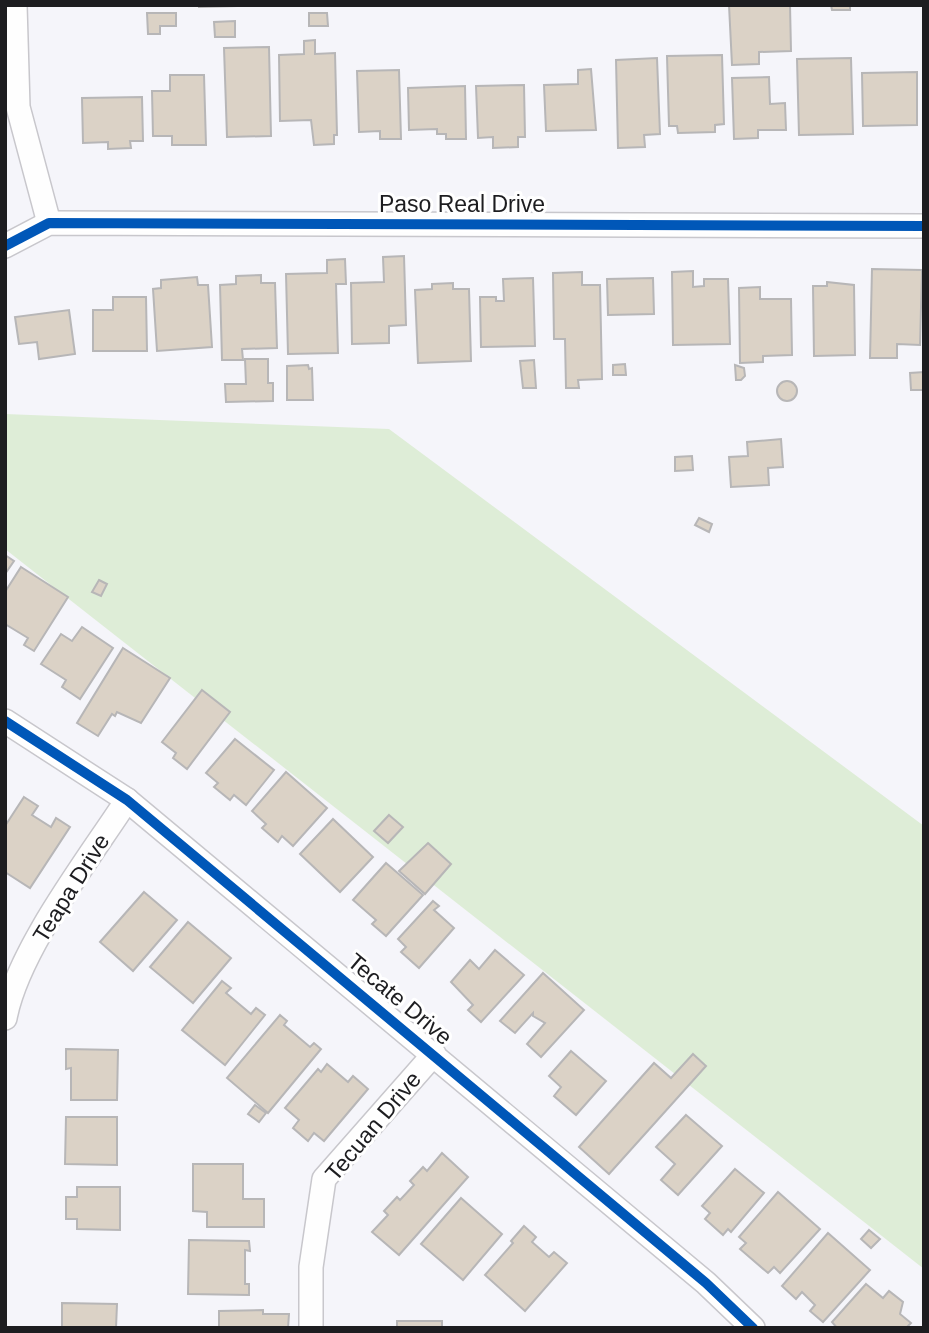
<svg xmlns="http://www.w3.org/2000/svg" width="929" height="1333" viewBox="0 0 929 1333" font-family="Helvetica,sans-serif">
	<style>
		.green { fill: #deedd7 }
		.building { fill: #dbd2c6; stroke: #b7b6b7; stroke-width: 2 }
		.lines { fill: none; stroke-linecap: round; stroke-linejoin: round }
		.minor-casing { stroke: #c8c7cc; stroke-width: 26 }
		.minor { stroke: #fefefe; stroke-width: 23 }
		.cycleway-casing { stroke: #fff; stroke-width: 15 }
		.cycleway { stroke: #0057b8; stroke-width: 10 }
		.labels { text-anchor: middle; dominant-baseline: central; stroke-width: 6; stroke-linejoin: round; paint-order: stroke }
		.street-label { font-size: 23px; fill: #1d1d20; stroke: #fff }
	</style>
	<rect width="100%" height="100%" fill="#f5f5fa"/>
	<path class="green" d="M5,414L389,429L924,826V1269L5,549Z"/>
	<g class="building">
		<path d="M199,5H237V6L199,7Z"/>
		<path d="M729,5H790L791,51L759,52V64L732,65Z"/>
		<path d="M831,5H850V10H832Z"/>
		<path d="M147,13H176V26H160V34H148Z"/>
		<path d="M309,13H327L328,26H309Z"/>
		<path d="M235,21V37H215L214,22Z"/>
		<path d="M315,40V54L335,53L337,135H334V144L314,145L311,120L280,121L279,55L304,54V41Z"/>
		<path d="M269,47L271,136L227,137L224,48Z"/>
		<path d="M722,55L724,124L715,125V132L678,133L677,126H669L667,56Z"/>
		<path d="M657,58L660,134L644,135L645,147L618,148L616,60Z"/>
		<path d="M851,58L853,134L799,135L797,59Z"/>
		<path d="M591,69L596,130L546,131L544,85L578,84V70Z"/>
		<path d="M399,70L401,139H380V131L359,132L357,71Z"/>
		<path d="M917,72V125L863,126L862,73Z"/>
		<path d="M170,75H204L206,145H172V136H153L152,91H170Z"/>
		<path d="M769,77L770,104L785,103L786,130H758V138L734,139L732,78Z"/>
		<path d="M524,85L525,137H518V147L493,148V137L478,138L476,86Z"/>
		<path d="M465,86L466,139H446V134H437V129L409,130L408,88Z"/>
		<path d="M142,97L143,141H130L131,148L108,149V142L83,143L82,98Z"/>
		<path d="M404,256L406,325L389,326V343L352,344L351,283L384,282L383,257Z"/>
		<path d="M345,259L346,284H336L338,353L288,354L286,274L327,273V260Z"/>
		<path d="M872,269L922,270L920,345L897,344V358H870Z"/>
		<path d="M693,271V287L704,286V279H728L730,344L673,345L672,272Z"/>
		<path d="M582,272V285H600L602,379L578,380L579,388H566L565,339H554L553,273Z"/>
		<path d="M261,275V283H275L277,348L242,349L243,360H222L220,285L236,284V276Z"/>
		<path d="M197,277L198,285H208L212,347L157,351L153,289L161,288V280Z"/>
		<path d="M533,278L535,346L481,347L480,297H496V301H504L503,279Z"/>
		<path d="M653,278L654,314L608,315L607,279Z"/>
		<path d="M827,282L854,285L855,355L814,356L813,286H827Z"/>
		<path d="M453,283V289H469L471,361L418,363L415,290L432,289V284Z"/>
		<path d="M760,287V299H791L792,355L763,356V362L740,363L739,288Z"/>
		<path d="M113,297H146L147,351H93V310H113Z"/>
		<path d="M69,310L75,354L39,359L37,342L19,344L15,317Z"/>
		<path d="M245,359H268V383H273V401L226,402L225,384H246Z"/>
		<path d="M534,360L536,388H523L520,361Z"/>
		<path d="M625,364L626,375H613V365Z"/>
		<path d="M308,365L309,369L312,368L313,400H287V366Z"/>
		<path d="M735,365L744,368L745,376L741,380H736Z"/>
		<path d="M924,372V390H911L910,373Z"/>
		<circle cx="787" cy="391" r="10"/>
		<path d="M781,439L783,467L768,468L769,485L731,487L729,457L748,456L747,442Z"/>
		<path d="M692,456L693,470L675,471V457Z"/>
		<path d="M699,518L712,524L709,532L695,525Z"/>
		<path d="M5,555L14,561L5,574Z"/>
		<path d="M21,567L68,597L34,651L24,645L28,638L5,624V592Z"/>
		<path d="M99,580L107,584L101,596L92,592Z"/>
		<path d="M82,627L113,648L80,699L62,687L66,680L41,664L61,634L72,641Z"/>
		<path d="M123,648L170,678L141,723L117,712L115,716L112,714L98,736L77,723Z"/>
		<path d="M202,690L230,712L187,769L173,758L176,753L162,742Z"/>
		<path d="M235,739L274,770L246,805L234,795L230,800L214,787L218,783L206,773Z"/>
		<path d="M286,772L327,808L293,846L282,836L278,842L262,828L266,824L252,811Z"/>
		<path d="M24,797L38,806L32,815L51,827L56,818L70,827L30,888L5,872V826Z"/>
		<path d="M389,815L403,827L388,843L374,831Z"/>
		<path d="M333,819L373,857L340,892L300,854Z"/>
		<path d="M428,843L451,864L425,894L399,871Z"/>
		<path d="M386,863L423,895L386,936L372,924L376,920L353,900Z"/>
		<path d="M144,892L177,920L133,971L100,942Z"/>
		<path d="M433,901L439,906L434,910L454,928L419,968L401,952L406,947L398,939Z"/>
		<path d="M188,922L231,958L193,1003L150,967Z"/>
		<path d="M495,950L524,975L481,1022L468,1010L473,1005L451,982L470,960L479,969Z"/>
		<path d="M543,973L584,1010L541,1057L527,1044L545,1023L533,1016V1013L515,1033L500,1021Z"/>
		<path d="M222,981L231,988L226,993L251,1014L256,1008L265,1015L225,1065L182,1030Z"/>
		<path d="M280,1015L287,1021L284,1025L310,1047L314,1043L321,1049L268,1113L227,1078Z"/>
		<path d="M66,1049L118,1050L117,1100H71V1068L66,1069Z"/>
		<path d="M571,1051L606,1081L576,1115L554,1096L561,1087L549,1076Z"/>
		<path d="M693,1054L706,1066L609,1174L579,1147L654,1063L671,1078Z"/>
		<path d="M327,1064L348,1082L353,1076L368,1089L324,1141L314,1133L308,1141L293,1128L299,1120L285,1108L318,1069L321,1072Z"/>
		<path d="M255,1105L266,1113L259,1122L248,1114Z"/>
		<path d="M686,1115L722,1146L678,1195L661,1180L675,1164L656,1147Z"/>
		<path d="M66,1117H117V1165L65,1164Z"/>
		<path d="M442,1153L468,1177L399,1255L372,1232L388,1215L384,1211L397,1197L400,1200L414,1185L410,1181L423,1167L427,1171Z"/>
		<path d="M193,1164H243V1199H264V1227H207V1212L193,1211Z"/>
		<path d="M735,1169L764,1193L731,1232L728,1229L723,1235L705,1219L710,1213L702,1206Z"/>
		<path d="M77,1187H120V1230L77,1229V1219H66V1197H77Z"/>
		<path d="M778,1192L820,1229L780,1273L774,1267L768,1273L740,1249L746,1243L739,1237Z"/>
		<path d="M461,1198L502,1234L463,1280L421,1244Z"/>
		<path d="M524,1226L536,1237L532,1242L549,1257L554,1252L567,1263L525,1311L485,1275L513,1243L511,1241Z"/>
		<path d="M869,1230L880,1239L871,1248L861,1239Z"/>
		<path d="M828,1233L870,1270L823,1322L810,1311L815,1305L802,1292L796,1299L782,1286Z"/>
		<path d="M189,1240L249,1241L250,1251L245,1250V1284H249V1295L188,1294Z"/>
		<path d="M866,1284L883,1298L889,1291L903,1302L900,1314L911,1323L906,1328H837L832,1322Z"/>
		<path d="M62,1303L117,1304L116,1328H62Z"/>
		<path d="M263,1310V1314H289L288,1328H219V1311Z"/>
		<rect x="397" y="1321" width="45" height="7"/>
	</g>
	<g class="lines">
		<g class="minor-casing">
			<g id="minor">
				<path d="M15,5L18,107L49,223"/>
				<path d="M5,246L49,223L924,226"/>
				<path d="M5,721L127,800L706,1283L753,1328"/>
				<path d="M5,1018C18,950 88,860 127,800"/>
				<path d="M311,1328V1267L324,1179L434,1054"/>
			</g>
		</g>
		<use href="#minor" class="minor"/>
		<g class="cycleway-casing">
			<g id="cycleway">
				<path d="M5,246L49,223L924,226"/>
				<path d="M5,721L127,800L706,1283L753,1328"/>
			</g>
		</g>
		<use href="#cycleway" class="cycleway"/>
	</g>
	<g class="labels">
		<g class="street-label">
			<text x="462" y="204">Paso Real Drive</text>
			<text transform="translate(71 888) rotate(-58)">Teapa Drive</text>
			<text transform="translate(400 999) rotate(40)">Tecate Drive</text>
			<text transform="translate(373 1126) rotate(-50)">Tecuan Drive</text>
		</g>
	</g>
	<rect width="929" height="1333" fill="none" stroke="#1d1d20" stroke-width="14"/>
</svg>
